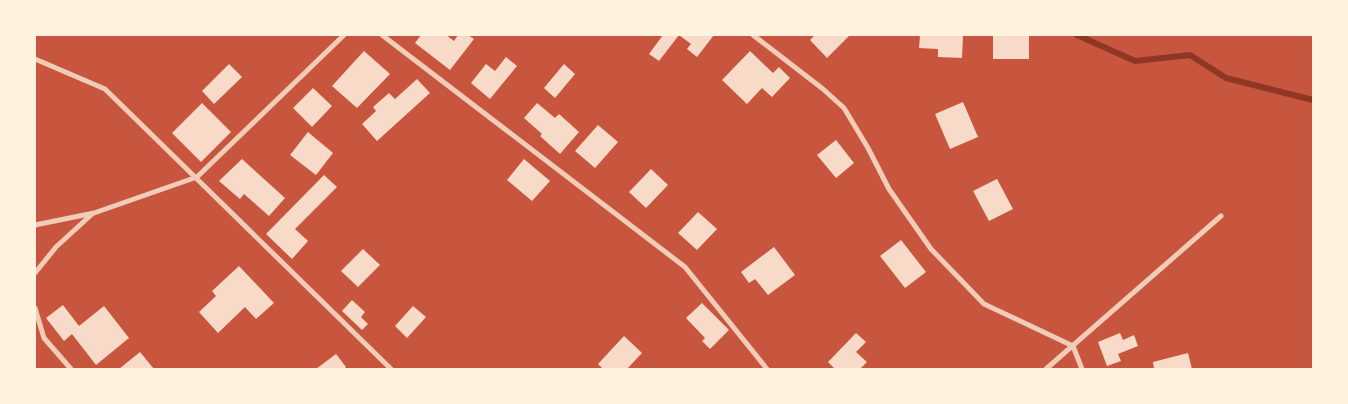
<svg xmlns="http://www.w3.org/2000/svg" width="1348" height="404" viewBox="0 0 1348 404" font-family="Lato,sans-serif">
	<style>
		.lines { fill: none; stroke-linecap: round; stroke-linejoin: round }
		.stream { stroke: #8f3625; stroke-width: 6 }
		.building { fill: #f7dbc8 }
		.minor { stroke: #f1ccb7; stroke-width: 5 }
	</style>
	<rect width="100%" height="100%" fill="#c8553d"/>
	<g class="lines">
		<path class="stream" d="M1077,35L1135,61L1190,55L1226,78L1313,100"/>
	</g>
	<g class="building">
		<path d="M421,35H446L454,41L458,35H468L474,39L450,70L415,43Z"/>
		<path d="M663,35H714L697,57L687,49L691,44L679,35L659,61L649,54Z"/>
		<path d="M815,35H850L827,58L810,40Z"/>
		<path d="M920,35H963L962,58L938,57V49L919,48Z"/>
		<rect x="993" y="35" width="36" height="24"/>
		<path d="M364,51L390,74L357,108L332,86Z"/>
		<path d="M750,51L773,73L779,67L790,78L772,97L762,88L747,104L722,80Z"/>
		<path d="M506,57L517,66L490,99L471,83L486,64L495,71Z"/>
		<path d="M229,64L242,77L214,104L202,91Z"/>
		<path d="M564,64L575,74L555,98L544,88Z"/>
		<path d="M417,79L430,93L377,141L362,124L376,111L373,107L389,93L395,99Z"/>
		<path d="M313,88L332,106L312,127L293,108Z"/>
		<path d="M963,102L978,137L950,149L935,114Z"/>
		<path d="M202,103L231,132L201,162L172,133Z"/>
		<path d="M537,103L555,118L559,114L579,132L560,154L540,136L542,134L524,118Z"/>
		<path d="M598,125L618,142L595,168L575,151Z"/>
		<path d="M308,132L333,153L316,175L290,155Z"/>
		<path d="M836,140L854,163L836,178L817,155Z"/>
		<path d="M242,159L285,198L269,216L244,194L240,199L219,181Z"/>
		<path d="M524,159L550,181L532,201L507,180Z"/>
		<path d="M651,169L668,185L646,208L629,192Z"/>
		<path d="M324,175L337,187L295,229L308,241L292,259L266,234Z"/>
		<path d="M997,179L1013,209L989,221L973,191Z"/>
		<path d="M698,212L717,229L697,250L678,233Z"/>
		<path d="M901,240L926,272L905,288L880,256Z"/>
		<path d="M774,247L795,275L768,295L755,279L749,283L741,272Z"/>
		<path d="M363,249L380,265L358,287L341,271Z"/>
		<path d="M239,266L274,303L256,319L245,307L218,333L199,312L216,296L212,291Z"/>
		<path d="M352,300L365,312L361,317L368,324L362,330L342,311Z"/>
		<path d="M702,303L729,330L710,349L702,341L705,338L686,318Z"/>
		<path d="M63,305L79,326L104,306L129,338L96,365L72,334L64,341L46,318Z"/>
		<path d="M413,306L426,317L407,338L395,326Z"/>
		<path d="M856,333L866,342L856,352L867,362L860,369H835L828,362Z"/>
		<path d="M1120,333L1123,340L1134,335L1138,346L1118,354L1121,361L1107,366L1098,342Z"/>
		<path d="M624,336L642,353L627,369H603L598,364Z"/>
		<path d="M140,352L154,369H119Z"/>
		<path d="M1188,353L1192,369H1154L1153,362Z"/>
		<path d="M336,354L346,367L344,369H316Z"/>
	</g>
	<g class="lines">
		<g class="minor">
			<path d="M382,35L685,267L767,369"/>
			<path d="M753,35L823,89L844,108L868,148L889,189L931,249L984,304L1073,346"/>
			<path d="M35,59L105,89L391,369"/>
			<path d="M35,225L94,213L197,177L344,35"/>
			<path d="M35,273L56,247L92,214"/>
			<path d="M35,308L44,338L71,369"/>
			<path d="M1073,346L1082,369"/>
			<path d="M1046,369L1221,216"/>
		</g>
	</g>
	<rect width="1348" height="404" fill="none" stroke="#fff3e0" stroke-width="72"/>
</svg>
